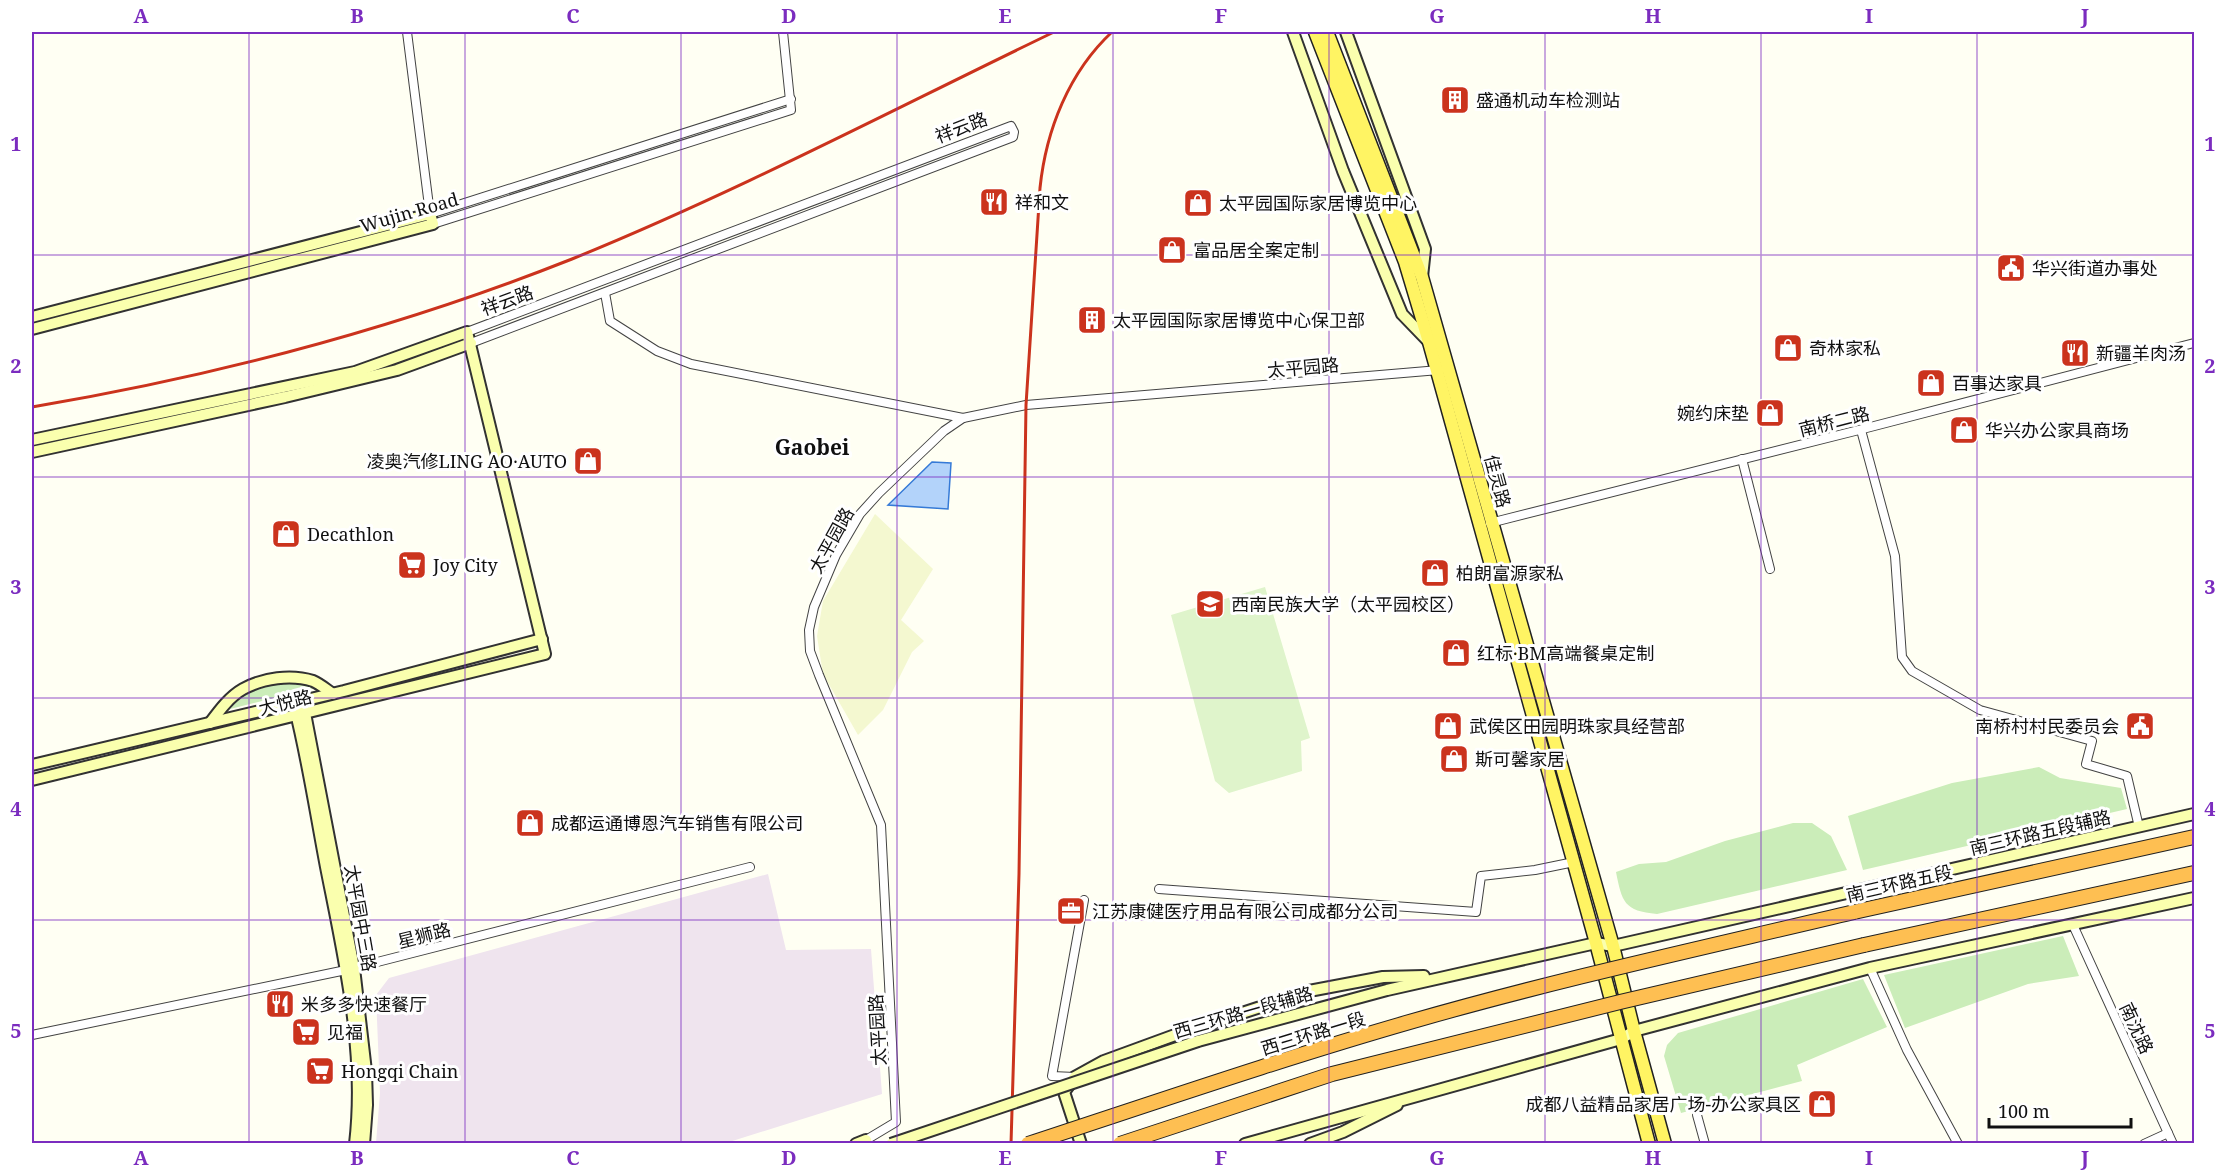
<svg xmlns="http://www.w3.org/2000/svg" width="2226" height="1175" viewBox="0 0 2226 1175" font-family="'Noto Serif','Noto Sans SC',serif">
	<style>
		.industrial { fill: #efe4ee }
		.farmland { fill: #f4f8d0 }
		.green { fill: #cbedb9 }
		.pitch { fill: #dff4cb }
		.water { fill: #b3d3fa; stroke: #357ad7; stroke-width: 1.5 }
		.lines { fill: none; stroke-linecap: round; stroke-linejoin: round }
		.street-casing { stroke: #434343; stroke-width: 10 }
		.secondary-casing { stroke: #323232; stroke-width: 14 }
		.primary-casing { stroke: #212121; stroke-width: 15 }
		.highway-casing { stroke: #212121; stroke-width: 16 }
		.street { stroke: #fff; stroke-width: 8 }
		.secondary { stroke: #faffae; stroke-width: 10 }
		.primary { stroke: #fff463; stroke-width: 12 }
		.highway { stroke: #febf52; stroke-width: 14 }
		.rail { stroke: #cb331d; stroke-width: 3 }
		.secondary-bridge-casing { stroke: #323232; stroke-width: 14; stroke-linecap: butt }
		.highway-bridge-casing { stroke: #212121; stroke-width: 16; stroke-linecap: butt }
		.secondary-bridge { stroke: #faffae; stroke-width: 10 }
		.highway-bridge { stroke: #febf52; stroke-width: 14 }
		.grid { fill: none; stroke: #7b2cbf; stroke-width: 1.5; stroke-opacity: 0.55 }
		.labels { text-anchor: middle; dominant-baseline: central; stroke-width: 6; stroke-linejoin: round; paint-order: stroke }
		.poi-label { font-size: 18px; fill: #101010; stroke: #fff; text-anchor: start }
		.street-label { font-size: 18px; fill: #101010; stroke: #fff }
		.quarter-label { font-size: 21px; font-weight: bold; fill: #101010; stroke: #fff }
		.neatline { fill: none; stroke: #7b2cbf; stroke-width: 2 }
		.grid-label { font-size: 20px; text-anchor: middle; font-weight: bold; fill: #7b2cbf }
	</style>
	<rect width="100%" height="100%" fill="#fffff3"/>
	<path class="industrial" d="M768,874L786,950L871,949L882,1094L726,1143H376L380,1093L376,995L389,978Z"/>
	<path class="farmland" d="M875,514L933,569L901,620L924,641L912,652L883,710L858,735L823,674L817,636L823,601Z"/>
	<g class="green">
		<path d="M285,682L304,683L315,688L230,709C244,691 263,686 285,682Z"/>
		<path d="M2039,767L2060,778L2121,788L2127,809L1863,870L1848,816L1952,783Z"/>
		<path d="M1793,823H1812L1831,836L1847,870L1657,914C1624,911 1622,902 1616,872L1639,864L1666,862L1725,841Z"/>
		<path d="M2063,936L2079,976L2028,984L1905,1028L1884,975Z"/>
		<path d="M1863,979L1887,1027L1797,1065L1802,1081L1681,1113L1664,1056L1667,1045L1678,1033Z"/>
	</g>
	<path class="pitch" d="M1265,587L1310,738L1301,741L1302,771L1229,793L1215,781L1171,615Z"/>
	<path class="water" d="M932,462L951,463L948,509L888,505Z"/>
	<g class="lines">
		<g class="street-casing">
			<g id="street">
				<path d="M407,32L430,214L791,99"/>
				<path d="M433,224L791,110L783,32"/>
				<path d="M605,293L610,321L657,351L691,364L963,418"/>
				<path d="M467,332L1011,126L1014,132L1013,137L471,343"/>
				<path d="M1861,430L1895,556L1902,657L1912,671L1980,710L2092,741L2086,764L2127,776L2139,827"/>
				<path d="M1742,459L1770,569"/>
				<path d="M1490,523L1855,431L2194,343"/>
				<path d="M1159,889L1476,912L1481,876L1535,870L1574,862"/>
				<path d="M2073,925L2173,1144"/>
				<path d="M1870,968L1907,1050L1958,1144"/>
				<path d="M32,1035L346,970L750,867"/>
				<path d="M1075,1077L1052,1076L1084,900"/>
				<path d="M1697,1115L1705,1144"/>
				<path d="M866,1140L896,1122L881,825L819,675L810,651L809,630L814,607L836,555L860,514L879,493L944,431L963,418L1026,405L1439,370"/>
				<path d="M2144,1144L2168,1133"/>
			</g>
		</g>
		<g class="secondary-casing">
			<g id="secondary">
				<path d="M1293,32L1343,171L1402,314L1429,342"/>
				<path d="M1346,32L1425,249L1422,277"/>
				<path d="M32,317L430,214L433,224L32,329"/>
				<path d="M32,440L355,372L467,332L545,654L32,780"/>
				<path d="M32,452L285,397L397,370L471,343"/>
				<path d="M304,708L354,968L366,1071L367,1105L364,1144"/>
				<path d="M295,709C308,761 316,815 326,867C344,958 366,1051 355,1144"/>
				<path d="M210,723C219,711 229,697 243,689C263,678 291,674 313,681C320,684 327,690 333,694"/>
				<path d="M32,765L344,691L542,639"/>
				<path d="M1198,1041L1387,990L1596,943L1613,946L2194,814"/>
				<path d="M856,1144L866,1140L867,1144"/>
				<path d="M1081,1144L1064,1092L1075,1077L1104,1061L1175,1035L1309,991L1383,977L1424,976"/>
				<path d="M1245,1144L1621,1039L1634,1031L1870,968L2194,898"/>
				<path d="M1310,1144L1343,1132L1397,1105"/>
			</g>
		</g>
		<g class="primary-casing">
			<g id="primary">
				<path d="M1315,32L1405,262L1429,342L1596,943L1649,1144"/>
				<path d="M1327,32L1422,277L1613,946L1634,1031L1665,1144"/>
			</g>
		</g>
		<g class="highway-casing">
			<g id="highway">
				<path d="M1854,912L2194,837"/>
				<path d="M1864,945L2194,873"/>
			</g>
		</g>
		<use href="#street" class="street"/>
		<use href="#secondary" class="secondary"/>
		<use href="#primary" class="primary"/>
		<use href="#highway" class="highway"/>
		<g class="rail">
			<path d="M32,407C216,376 398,328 572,259C737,192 894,109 1054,32"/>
			<path d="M1011,1144L1019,874L1026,405L1040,188C1046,130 1069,72 1112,32"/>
		</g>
		<g class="secondary-bridge-casing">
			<path id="secondary-bridge" d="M891,1144L1198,1041"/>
		</g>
		<g class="highway-bridge-casing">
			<g id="highway-bridge">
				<path d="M1028,1144C1156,1102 1284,1058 1413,1021C1559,979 1707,947 1854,912"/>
				<path d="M1120,1144L1332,1074L1620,1002L1864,945"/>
			</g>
		</g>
		<use href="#secondary-bridge" class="secondary-bridge"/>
		<use href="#highway-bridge" class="highway-bridge"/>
	</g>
	<path class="grid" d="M249,32V1144M465,32V1144M681,32V1144M897,32V1144M1113,32V1144M1329,32V1144M1545,32V1144M1761,32V1144M1977,32V1144M32,255H2194M32,477H2194M32,698H2194M32,920H2194"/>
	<defs>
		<g id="building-square" transform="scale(1.5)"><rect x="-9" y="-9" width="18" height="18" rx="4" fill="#cb331d" stroke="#fff"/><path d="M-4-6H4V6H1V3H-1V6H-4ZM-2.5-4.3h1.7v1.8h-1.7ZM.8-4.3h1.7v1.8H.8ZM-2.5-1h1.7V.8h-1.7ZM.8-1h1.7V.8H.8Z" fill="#fff"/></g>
		<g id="restaurant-square" transform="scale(1.5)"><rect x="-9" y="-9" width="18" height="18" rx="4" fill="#cb331d" stroke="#fff"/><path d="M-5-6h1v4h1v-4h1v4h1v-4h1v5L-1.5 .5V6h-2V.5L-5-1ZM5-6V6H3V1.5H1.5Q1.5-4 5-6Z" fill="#fff"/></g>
		<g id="shop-square" transform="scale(1.5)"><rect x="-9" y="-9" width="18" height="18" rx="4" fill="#cb331d" stroke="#fff"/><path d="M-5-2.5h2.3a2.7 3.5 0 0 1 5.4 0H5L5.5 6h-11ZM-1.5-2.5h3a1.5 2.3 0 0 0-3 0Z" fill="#fff"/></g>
		<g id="civic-square" transform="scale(1.5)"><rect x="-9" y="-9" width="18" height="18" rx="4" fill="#cb331d" stroke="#fff"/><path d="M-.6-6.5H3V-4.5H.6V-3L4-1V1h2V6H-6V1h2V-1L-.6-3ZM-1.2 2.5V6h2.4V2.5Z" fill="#fff"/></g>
		<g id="supermarket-square" transform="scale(1.5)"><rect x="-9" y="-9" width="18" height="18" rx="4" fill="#cb331d" stroke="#fff"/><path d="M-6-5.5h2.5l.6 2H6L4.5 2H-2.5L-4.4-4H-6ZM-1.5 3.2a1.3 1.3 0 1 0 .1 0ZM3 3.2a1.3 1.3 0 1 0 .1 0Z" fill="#fff"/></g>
		<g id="university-square" transform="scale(1.5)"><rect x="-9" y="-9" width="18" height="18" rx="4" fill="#cb331d" stroke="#fff"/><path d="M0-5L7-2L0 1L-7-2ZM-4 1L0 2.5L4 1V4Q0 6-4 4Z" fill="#fff"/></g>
		<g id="office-square" transform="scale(1.5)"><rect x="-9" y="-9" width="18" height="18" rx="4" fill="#cb331d" stroke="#fff"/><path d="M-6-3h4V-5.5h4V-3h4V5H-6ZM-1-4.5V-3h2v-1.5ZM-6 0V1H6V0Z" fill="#fff"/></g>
	</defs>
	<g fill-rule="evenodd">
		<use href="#building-square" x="1455" y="100"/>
		<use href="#restaurant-square" x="994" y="202"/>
		<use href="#shop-square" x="1198" y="203"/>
		<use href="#shop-square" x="1172" y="250"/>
		<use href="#civic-square" x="2011" y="268"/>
		<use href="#building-square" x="1092" y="320"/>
		<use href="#shop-square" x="1788" y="348"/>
		<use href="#restaurant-square" x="2075" y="353"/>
		<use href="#shop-square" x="1931" y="383"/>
		<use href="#shop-square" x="1770" y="413"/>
		<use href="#shop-square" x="1964" y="430"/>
		<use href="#shop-square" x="588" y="461"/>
		<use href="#shop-square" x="286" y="534"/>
		<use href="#supermarket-square" x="412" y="565"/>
		<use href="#shop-square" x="1435" y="573"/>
		<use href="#university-square" x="1210" y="604"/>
		<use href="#shop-square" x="1456" y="653"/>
		<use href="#shop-square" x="1448" y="726"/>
		<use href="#civic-square" x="2140" y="726"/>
		<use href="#shop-square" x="1454" y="759"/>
		<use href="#shop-square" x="530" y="823"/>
		<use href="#office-square" x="1071" y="911"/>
		<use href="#restaurant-square" x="280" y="1004"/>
		<use href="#supermarket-square" x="306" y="1032"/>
		<use href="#supermarket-square" x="320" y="1071"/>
		<use href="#shop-square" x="1822" y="1104"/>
	</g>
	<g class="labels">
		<g class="poi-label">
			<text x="1476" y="100">盛通机动车检测站</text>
			<text x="1015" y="202">祥和文</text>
			<text x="1219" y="203">太平园国际家居博览中心</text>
			<text x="1193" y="250">富品居全案定制</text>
			<text x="2032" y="268">华兴街道办事处</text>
			<text x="1113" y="320">太平园国际家居博览中心保卫部</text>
			<text x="1809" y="348">奇林家私</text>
			<text x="2096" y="353">新疆羊肉汤</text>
			<text x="1952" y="383">百事达家具</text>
			<text x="1749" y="413" text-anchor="end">婉约床垫</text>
			<text x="1985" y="430">华兴办公家具商场</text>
			<text x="567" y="461" text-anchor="end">凌奥汽修LING AO·AUTO</text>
			<text x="307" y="534">Decathlon</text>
			<text x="433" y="565">Joy City</text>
			<text x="1456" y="573">柏朗富源家私</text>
			<text x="1231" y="604">西南民族大学（太平园校区）</text>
			<text x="1477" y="653">红标·BM高端餐桌定制</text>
			<text x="1469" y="726">武侯区田园明珠家具经营部</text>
			<text x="2119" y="726" text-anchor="end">南桥村村民委员会</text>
			<text x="1475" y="759">斯可馨家居</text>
			<text x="551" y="823">成都运通博恩汽车销售有限公司</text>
			<text x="1092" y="911">江苏康健医疗用品有限公司成都分公司</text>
			<text x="301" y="1004">米多多快速餐厅</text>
			<text x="327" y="1032">见福</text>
			<text x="341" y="1071">Hongqi Chain</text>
			<text x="1801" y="1104" text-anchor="end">成都八益精品家居广场-办公家具区</text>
		</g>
		<g class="street-label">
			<text transform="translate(961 127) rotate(-21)">祥云路</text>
			<text transform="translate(409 212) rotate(-16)">Wujin Road</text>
			<text transform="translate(507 300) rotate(-20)">祥云路</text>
			<text transform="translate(1303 367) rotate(-5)">太平园路</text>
			<text transform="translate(1834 421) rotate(-14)">南桥二路</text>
			<text transform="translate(1498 481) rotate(75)">佳灵路</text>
			<text transform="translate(831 540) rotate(-61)">太平园路</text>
			<text transform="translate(285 702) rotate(-14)">大悦路</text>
			<text transform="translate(2040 832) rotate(-13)">南三环路五段辅路</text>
			<text transform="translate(1899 883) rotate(-13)">南三环路五段</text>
			<text transform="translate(361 918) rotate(80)">太平园中三路</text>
			<text transform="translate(424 935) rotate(-14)">星狮路</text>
			<text transform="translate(1243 1012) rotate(-16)">西三环路一段辅路</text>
			<text transform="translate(2137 1028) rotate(65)">南沈路</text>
			<text transform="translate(877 1030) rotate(-93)">太平园路</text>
			<text transform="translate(1313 1033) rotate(-17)">西三环路一段</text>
		</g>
		<g class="quarter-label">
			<text x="812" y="447">Gaobei</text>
		</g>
	</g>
	<rect width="2226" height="1175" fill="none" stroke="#ffffff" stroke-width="66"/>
	<path d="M1989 1118v9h142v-9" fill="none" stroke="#101010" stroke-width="3"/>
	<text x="1998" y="1118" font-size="18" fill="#101010" stroke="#ffffff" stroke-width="4.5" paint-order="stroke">100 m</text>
	<rect x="33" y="33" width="2160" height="1109" class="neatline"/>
	<g class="grid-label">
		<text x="141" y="23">A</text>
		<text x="357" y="23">B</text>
		<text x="573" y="23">C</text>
		<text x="789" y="23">D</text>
		<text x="1005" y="23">E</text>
		<text x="1221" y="23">F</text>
		<text x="1437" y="23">G</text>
		<text x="1653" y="23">H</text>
		<text x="1869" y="23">I</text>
		<text x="2085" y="23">J</text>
		<text x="16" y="151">1</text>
		<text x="2210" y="151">1</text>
		<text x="16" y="373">2</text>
		<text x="2210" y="373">2</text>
		<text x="16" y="594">3</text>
		<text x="2210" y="594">3</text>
		<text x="16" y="816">4</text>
		<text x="2210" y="816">4</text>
		<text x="16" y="1038">5</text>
		<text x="2210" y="1038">5</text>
		<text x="141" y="1165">A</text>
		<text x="357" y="1165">B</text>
		<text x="573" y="1165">C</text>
		<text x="789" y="1165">D</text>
		<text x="1005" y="1165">E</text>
		<text x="1221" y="1165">F</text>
		<text x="1437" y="1165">G</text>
		<text x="1653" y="1165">H</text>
		<text x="1869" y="1165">I</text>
		<text x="2085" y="1165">J</text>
	</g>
</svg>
